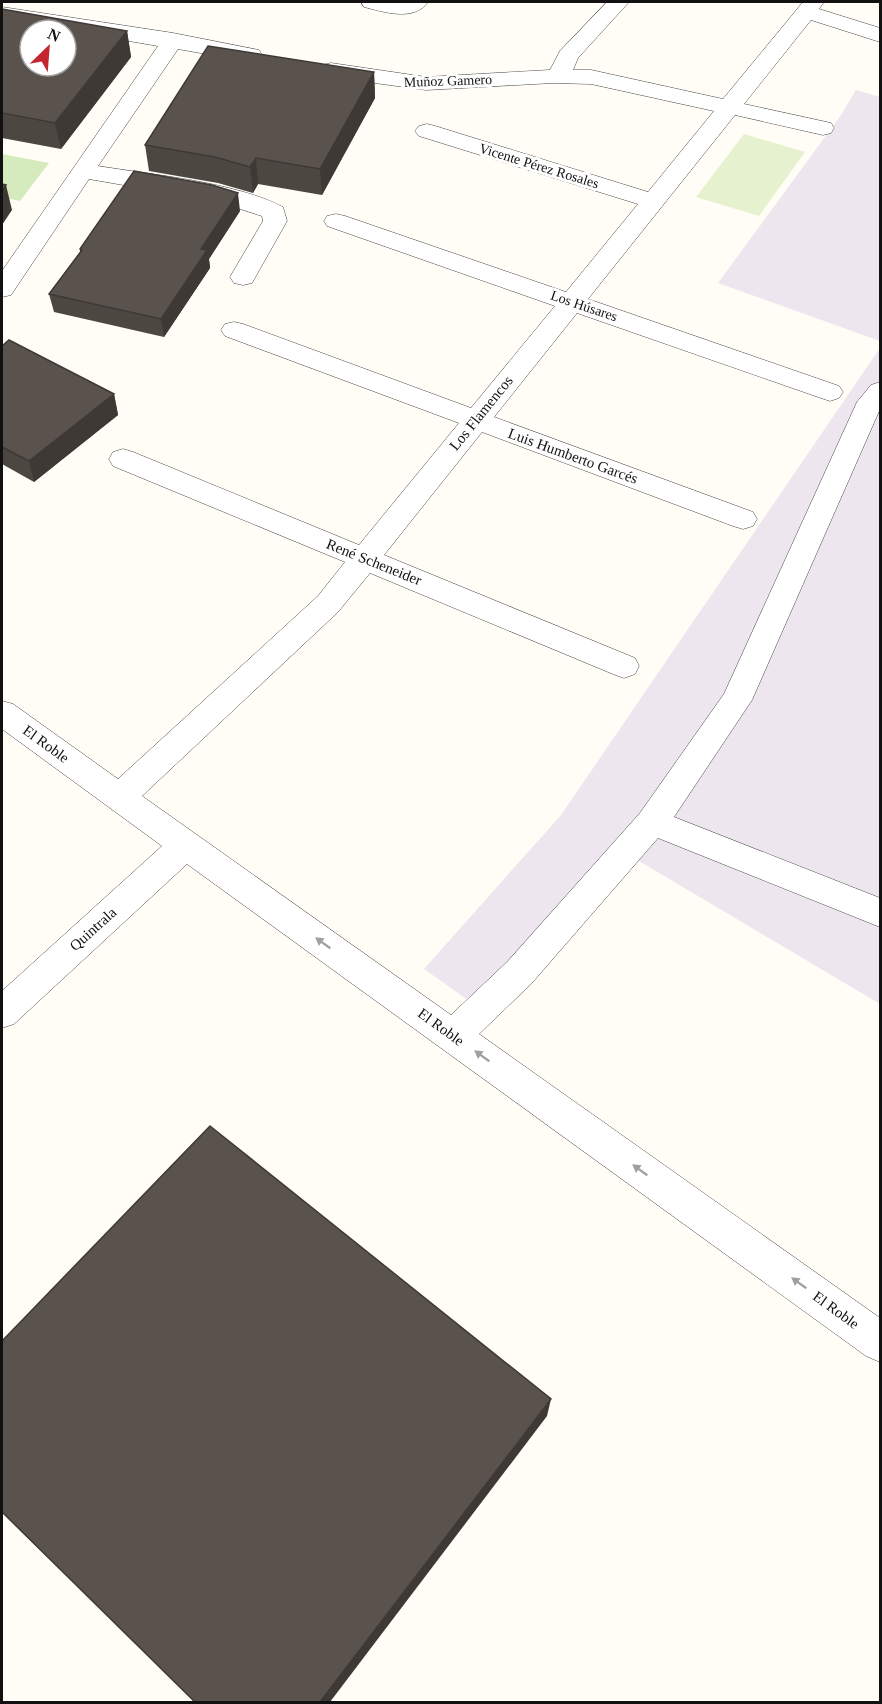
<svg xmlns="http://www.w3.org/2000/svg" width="882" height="1704" viewBox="0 0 882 1704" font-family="'Times New Roman',serif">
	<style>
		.industrial { fill: #eee6ef }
		.green { fill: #d5ebbd }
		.pitch { fill: #e6f2cf }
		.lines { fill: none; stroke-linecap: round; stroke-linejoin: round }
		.minor-casing { stroke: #444; stroke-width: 1 }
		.minor { fill: #fff; fill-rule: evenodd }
		.wall { fill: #4d4742 }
		.shaded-wall { fill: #3f3936 }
		.building { fill: #5a524d; stroke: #3f3936; stroke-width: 1.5; fill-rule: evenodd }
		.oneway { fill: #a0a0a0 }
		.labels { text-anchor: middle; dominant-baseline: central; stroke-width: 6; stroke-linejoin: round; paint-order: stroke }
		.far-street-label { font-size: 14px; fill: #111; stroke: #fff }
		.street-label { font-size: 15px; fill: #111; stroke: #fff }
	</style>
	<rect width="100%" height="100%" fill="#fffdf5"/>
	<g class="industrial">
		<path d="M856,90L880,97V341L718,283L841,115Z"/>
		<path d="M880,348V1004L639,861L492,1017L424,969L561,815Z"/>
	</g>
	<path class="green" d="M2,154L49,163L20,201L2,197Z"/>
	<path class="pitch" d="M744,134L805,152L759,216L696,197Z"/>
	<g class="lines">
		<g class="minor-casing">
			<g id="minor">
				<path d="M361,2H428C414,22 384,12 364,7Z"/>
				<path d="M607,2H629L578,58L573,70H591L723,99L803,2H824L819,9L880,28V42L811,20L744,104L831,123L834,128L831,133L823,135L735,115L588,299L839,386L843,392L839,398L830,401L821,398L577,313L494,417L753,512L757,519L753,526L743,529L733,526L482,432L384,555L635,658L639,666L635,674L624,678L613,674L370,573L338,612L142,796L451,1015L507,962L640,813L724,694L857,402L871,385L880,382V409L752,700L674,817L880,898V927L658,838L531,984L479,1034L880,1318V1362L866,1356L187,864L14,1024L2,1028V991L162,846L2,729V701L13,704L118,779L318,596L345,562L113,466L109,459L113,452L123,449L133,452L359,545L459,423L225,336L221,330L225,324L234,322L243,324L471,408L555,306L327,226L324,221L327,216L336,214L345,216L566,292L638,204L419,136L415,131L419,126L427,124L435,126L648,192L714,111L591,84L553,83L426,90L331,77L323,75L320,70L323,65L331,63L426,77L550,70L560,51Z"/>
				<path d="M2,7L173,33L259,50L262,55L259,60L251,62L178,49L98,166C152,175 235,182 283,207L287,221L252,283L243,285L234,283L230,277L263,221L262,216L215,201L89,179L11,295L2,297V271L158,46L2,19Z"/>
			</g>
		</g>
		<use href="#minor" class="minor"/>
	</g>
	<g class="wall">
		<path d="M2,9L127,31L131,57L61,149L2,138Z"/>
		<path d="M374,72L375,98L322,195L258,184L253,193L218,183L149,171L145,145Z"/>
		<path d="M240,211L209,259L210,268L164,337L54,312L49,294L80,252V249Z"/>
		<path d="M2,346L114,394L118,415L34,482L2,464Z"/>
	</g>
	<g class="shaded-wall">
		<path d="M127,31L131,57L61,149L55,123Z"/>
		<path d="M374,72L375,98L322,195L320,169Z"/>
		<path d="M256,158L258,184L253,193L250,167Z"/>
		<path d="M6,185L12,210L2,225V190Z"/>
		<path d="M238,193L240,211L209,259L210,268L164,337L161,319L201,249Z"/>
		<path d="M114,394L118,415L34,482L29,461Z"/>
		<path d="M551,1399L547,1416L330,1702H320Z"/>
	</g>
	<g class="building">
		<path d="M2,9L127,31L55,123L2,113ZM30,30H66V66H30Z"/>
		<path d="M208,46L374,72L320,169L256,158L250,167L215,157L145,145Z"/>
		<path d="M134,171L212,185L238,193L201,249L207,250L161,319L49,294L82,250L80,249Z"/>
		<path d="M2,184L6,185L2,190Z"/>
		<path d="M9,340L114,394L29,461L2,447V346Z"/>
		<path d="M210,1126L551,1399L320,1702H195L2,1512V1341Z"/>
	</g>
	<defs><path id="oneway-solid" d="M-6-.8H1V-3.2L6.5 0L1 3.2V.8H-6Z" transform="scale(1.5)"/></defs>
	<g class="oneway">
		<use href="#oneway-solid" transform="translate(323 943) rotate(-144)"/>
		<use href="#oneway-solid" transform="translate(482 1056) rotate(-144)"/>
		<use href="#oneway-solid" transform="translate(640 1170) rotate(-144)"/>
		<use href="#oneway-solid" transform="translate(799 1283) rotate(-144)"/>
	</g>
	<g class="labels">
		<g class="far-street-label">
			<text transform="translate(448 81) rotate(-2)">Muñoz Gamero</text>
			<text transform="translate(539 166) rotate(17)">Vicente Pérez Rosales</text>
			<text transform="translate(584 306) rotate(19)">Los Húsares</text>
		</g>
		<g class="street-label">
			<text transform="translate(481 413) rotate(-51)">Los Flamencos</text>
			<text transform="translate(573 456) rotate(20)">Luis Humberto Garcés</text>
			<text transform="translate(374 562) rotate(22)">René Scheneider</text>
			<text transform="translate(46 744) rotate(36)">El Roble</text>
			<text transform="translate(93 929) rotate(-42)">Quintrala</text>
			<text transform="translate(441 1027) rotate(36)">El Roble</text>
			<text transform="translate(836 1310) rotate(36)">El Roble</text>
		</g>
	</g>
	<rect width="882" height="1704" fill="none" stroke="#111111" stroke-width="6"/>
	<g transform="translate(48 48) rotate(25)"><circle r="28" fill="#ffffff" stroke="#a0a0a0" stroke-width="1.5"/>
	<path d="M0-4.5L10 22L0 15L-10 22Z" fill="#c4262e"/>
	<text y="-9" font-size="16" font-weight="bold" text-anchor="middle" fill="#111111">N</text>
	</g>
</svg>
